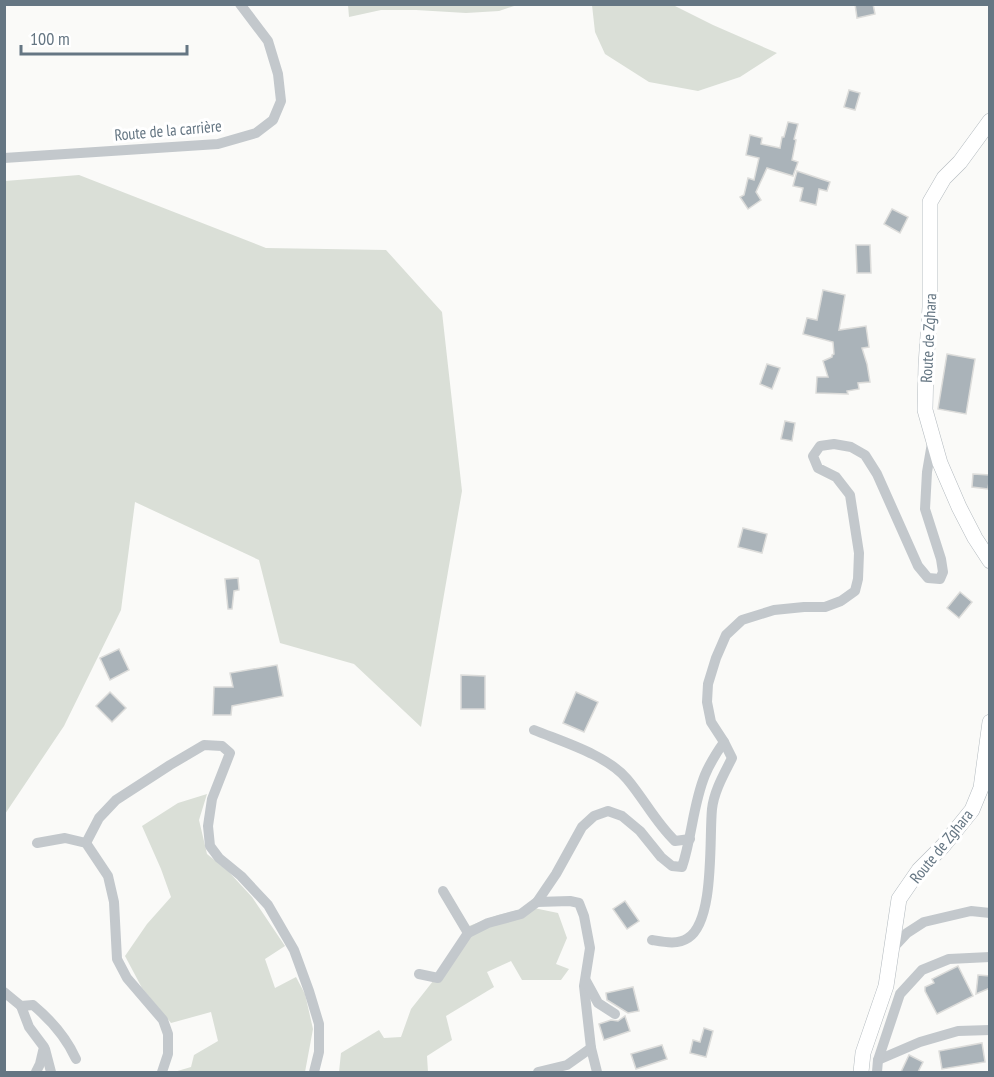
<svg xmlns="http://www.w3.org/2000/svg" width="994" height="1077" viewBox="0 0 994 1077" font-family="'PT Sans Narrow',sans-serif">
	<style>
		.green { fill: #dadfd7 }
		.building { fill: #aab3b9; stroke: #dcdcda; stroke-width: 1.5 }
		.lines { fill: none; stroke-linecap: round; stroke-linejoin: round }
		.secondary-casing { stroke: #b3babf; stroke-width: 16 }
		.street { stroke: #c3c8cc; stroke-width: 10 }
		.secondary { stroke: #fff; stroke-width: 15 }
		.labels { text-anchor: middle; dominant-baseline: central; stroke-width: 6; stroke-linejoin: round; paint-order: stroke }
		.street-label { font-size: 16px; fill: #657683; stroke: #fff }
	</style>
	<rect width="100%" height="100%" fill="#fafaf8"/>
	<g class="green">
		<path d="M348,5V4L517,5L499,11L466,13L416,10H381L349,17Z"/>
		<path d="M592,5H673L713,25L777,53L740,77L698,91L649,82L605,54L595,32Z"/>
		<path d="M79,175L266,248L386,250L442,312L462,491L421,727L354,664L280,643L259,560L135,502L121,610L64,726L5,814V181Z"/>
		<path d="M207,794L199,820L207,854L228,871L252,897L285,946L265,959L275,988L296,977L305,994L313,1029L305,1072H174L191,1067L194,1055L218,1041L211,1012L171,1023L142,988L125,956L147,924L171,897L161,869L142,826L178,803Z"/>
		<path d="M529,907L558,913L567,938L556,964L569,969L561,980H522L511,961L487,972L494,987L446,1016L452,1040L427,1056L428,1072H339L341,1053L379,1030L384,1038L401,1037L411,1009L441,971L469,926L498,915Z"/>
	</g>
	<g class="building">
		<path d="M855,4H873L875,14L857,18Z"/>
		<path d="M849,90L860,93L855,110L844,107Z"/>
		<path d="M788,122L798,124L794,139L796,140L792,160L798,162L793,176L767,168L756,192L761,200L748,209L740,197L744,195L748,178L754,180L759,158L746,155L750,135L762,138L761,144L780,148L782,137H784Z"/>
		<path d="M797,171L830,182L827,191L819,189L816,205L800,201L803,188L793,186Z"/>
		<path d="M892,209L908,217L900,233L884,224Z"/>
		<path d="M856,245H870L871,273H857Z"/>
		<path d="M823,290L845,295L839,330L866,326L869,347L862,348L867,364L870,382L858,383L859,389L847,391L848,394L816,393L817,377H828L823,361L832,357V355L834,354L833,342L803,334L807,318L817,320Z"/>
		<path d="M947,354L975,359L966,414L938,409Z"/>
		<path d="M767,364L780,368L772,389L760,384Z"/>
		<path d="M785,421L795,423L792,441L781,439Z"/>
		<path d="M973,474L990,475L988,489L972,487Z"/>
		<path d="M743,528L767,534L762,553L738,547Z"/>
		<path d="M238,578L239,590L234,591L232,609H228L225,579Z"/>
		<path d="M960,592L972,602L959,618L947,608Z"/>
		<path d="M119,649L129,670L110,680L100,658Z"/>
		<path d="M277,665L283,696L232,706L231,715H213L214,687H233L230,673Z"/>
		<path d="M461,675L485,676V709H461Z"/>
		<path d="M110,692L126,708L112,722L96,706Z"/>
		<path d="M576,692L598,702L584,732L563,723Z"/>
		<path d="M625,901L639,921L627,929L613,909Z"/>
		<path d="M958,966L973,996L937,1014L925,991V987L934,983L932,979Z"/>
		<path d="M978,975L990,976V988L976,994Z"/>
		<path d="M633,987L639,1011L628,1013L607,1000L606,993Z"/>
		<path d="M625,1016L630,1031L604,1040L599,1024L611,1020L618,1021Z"/>
		<path d="M704,1028L713,1031L706,1057L690,1053L693,1040L700,1042Z"/>
		<path d="M982,1043L985,1062L942,1069L939,1051Z"/>
		<path d="M662,1045L667,1059L636,1069L631,1054Z"/>
		<path d="M909,1055L923,1062L918,1072H901Z"/>
	</g>
	<g class="lines">
		<g class="secondary-casing">
			<g id="secondary">
				<path d="M990,121L960,162L944,178L930,202V307L926,365L925,410L940,463L959,507L975,538L990,561"/>
				<path d="M861,1072L863,1053L886,986L899,899L919,870L943,846L972,810L981,788L990,722"/>
			</g>
		</g>
		<g class="street">
			<path d="M4,158L218,144L256,133L273,120L281,101L278,74L268,41L240,4"/>
			<path d="M534,730C563,742 607,755 627,779C644,799 656,823 675,841L690,839"/>
			<path d="M37,843L65,838L86,843L108,876L114,902L117,959L127,978L163,1020L168,1034V1054L162,1072"/>
			<path d="M86,843L99,818L116,800L170,765L204,745L222,746L230,753L212,799L208,826L210,846L219,858L241,876L268,905L294,950L309,991L319,1024V1052L314,1072"/>
			<path d="M443,891L468,933"/>
			<path d="M537,902L570,901L579,903L584,916L590,948L584,986L591,1048L597,1072"/>
			<path d="M652,940C664,942 678,945 688,938C715,921 709,839 712,809C714,791 724,774 732,758L724,742L711,722L707,702L708,684L716,658L726,635L742,620L774,610L804,607H825L841,601L855,591L858,579L859,553L850,495L836,477L818,468L813,456L820,446L834,444L851,447L865,455L877,474L918,566L928,578L940,579L943,572L941,559L925,509L927,472L932,443"/>
			<path d="M892,949L907,933L924,922L971,911L990,913"/>
			<path d="M419,974L438,978L468,933L488,923L521,914L537,902L556,874L582,827L594,816L608,811L622,816L640,831L661,857L672,866L682,867C692,837 693,804 705,775C710,763 717,752 724,742"/>
			<path d="M586,981L598,1003L615,1014"/>
			<path d="M4,992L21,1006"/>
			<path d="M45,1049L51,1072"/>
			<path d="M878,1060L920,1042L958,1031L990,1030"/>
			<path d="M36,1072L40,1064L44,1047L29,1027L21,1006L33,1005C51,1020 66,1037 76,1059"/>
			<path d="M538,1072L567,1065L591,1048"/>
			<path d="M877,1072L878,1060L900,994L922,970L949,959L990,957"/>
		</g>
		<use href="#secondary" class="secondary"/>
	</g>
	<g class="labels">
		<g class="street-label">
			<text transform="translate(168 130) rotate(-5)">Route de la carrière</text>
			<text transform="translate(928 338) rotate(-87)">Route de Zghara</text>
			<text transform="translate(941 846) rotate(-51)">Route de Zghara</text>
		</g>
	</g>
	<rect width="994" height="1077" fill="none" stroke="#657683" stroke-width="12"/>
	<path d="M21 45v9h166v-9" fill="none" stroke="#657683" stroke-width="3"/>
	<text x="30" y="45" font-size="18" fill="#657683" stroke="#ffffff" stroke-width="4.5" paint-order="stroke">100 m</text>
</svg>
